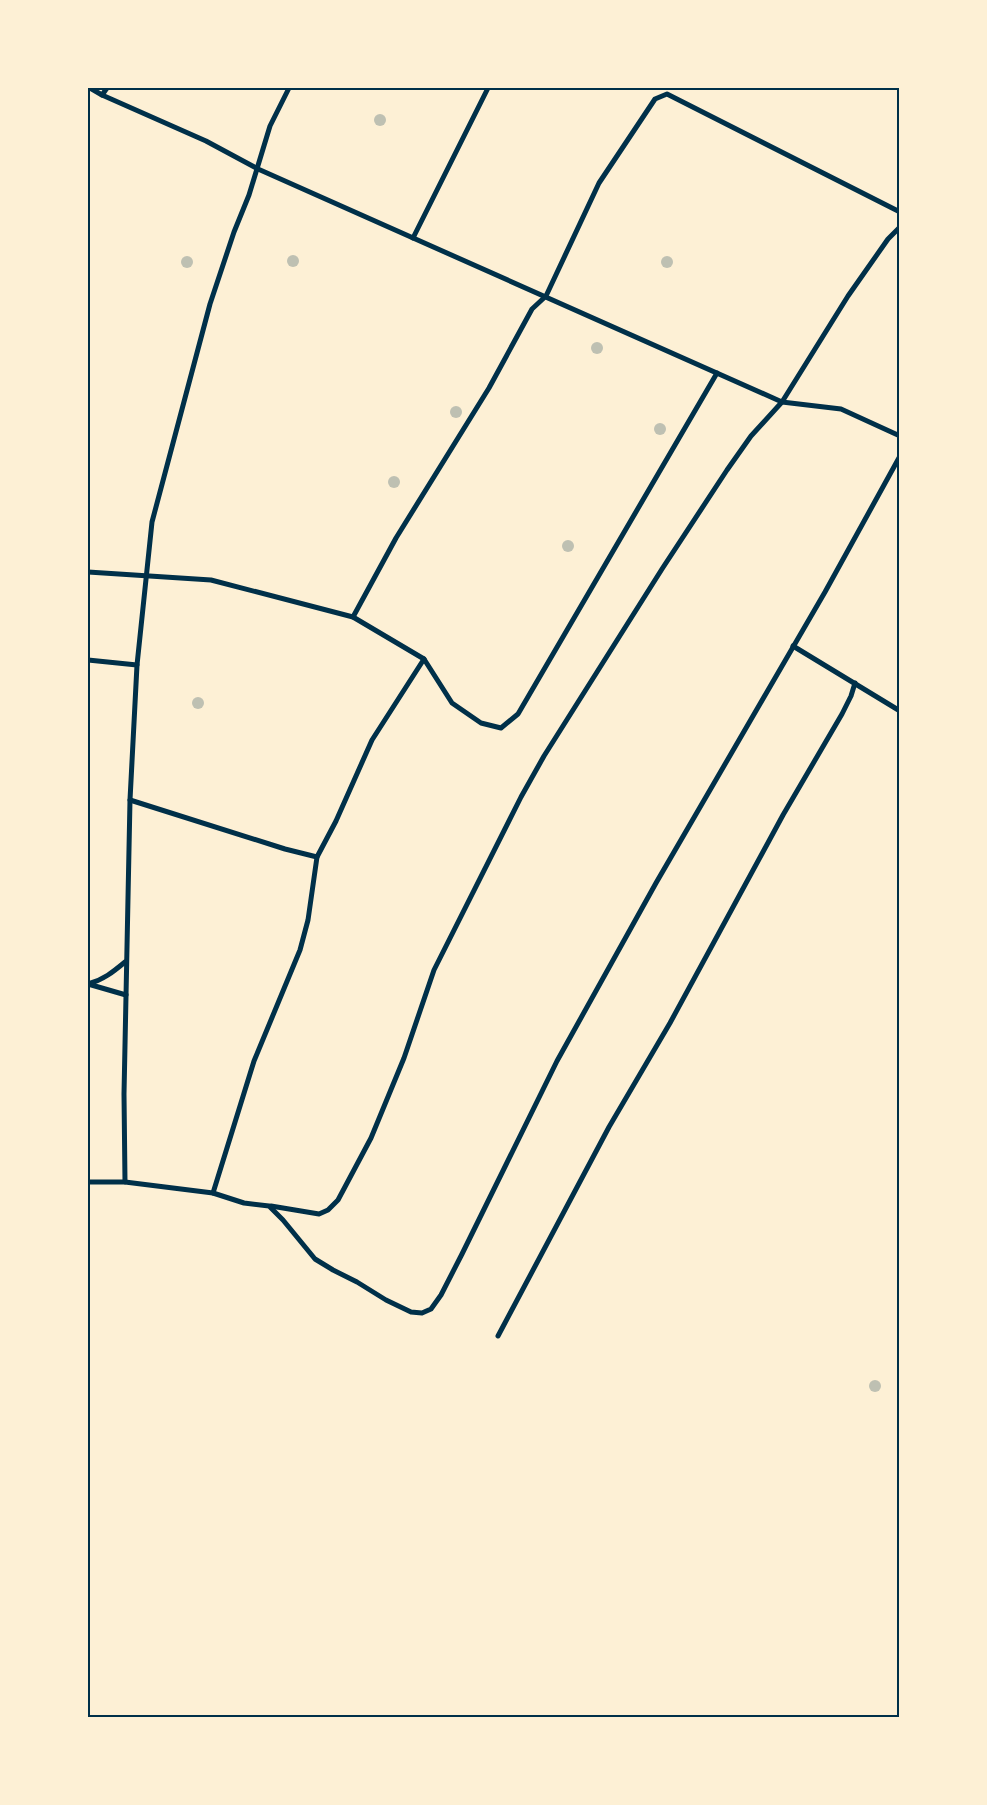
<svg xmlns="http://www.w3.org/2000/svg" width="987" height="1805" viewBox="0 0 987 1805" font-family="'Nunito Sans',sans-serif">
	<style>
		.building { fill: #bec0b2 }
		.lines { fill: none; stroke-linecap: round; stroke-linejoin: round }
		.minor { stroke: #003049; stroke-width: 5 }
		.neatline { fill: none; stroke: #003049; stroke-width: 2 }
	</style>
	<rect width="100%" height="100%" fill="#fdf0d5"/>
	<g class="building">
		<circle cx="380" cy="120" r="6"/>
		<circle cx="293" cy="261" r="6"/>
		<circle cx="187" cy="262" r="6"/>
		<circle cx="667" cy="262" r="6"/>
		<circle cx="597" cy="348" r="6"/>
		<circle cx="456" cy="412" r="6"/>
		<circle cx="660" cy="429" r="6"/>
		<circle cx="394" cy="482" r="6"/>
		<circle cx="568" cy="546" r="6"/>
		<circle cx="198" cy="703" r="6"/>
		<circle cx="875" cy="1386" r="6"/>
	</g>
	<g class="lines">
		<g class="minor">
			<path d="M90,88L102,95L206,141L258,169L782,402L841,409L900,436"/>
			<path d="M102,95L107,88"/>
			<path d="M413,238L488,88"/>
			<path d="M88,572L211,580L353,617L424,659L452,703L481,723L501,728L518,714L717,373"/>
			<path d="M353,617L396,538L489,388L532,309L546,296L599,183L655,99L667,94L900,212"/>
			<path d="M793,646L900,711"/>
			<path d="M88,660L137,665"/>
			<path d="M130,800L285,849L317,857L308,920L300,950L254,1061L213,1193"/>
			<path d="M317,857L336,821L372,740L424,659"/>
			<path d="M88,984C103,980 113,972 125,962"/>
			<path d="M88,984L126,995"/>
			<path d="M88,1182H125L213,1193L244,1203L269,1206L283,1220L315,1259L333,1270L357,1282L386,1300L411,1312L422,1313L431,1309L441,1295L462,1254L557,1061L656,883L825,592L900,456"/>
			<path d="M125,1182L124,1094L130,800L137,665L152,522L210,304L234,232L249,195L270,126L289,88"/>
			<path d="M271,1206L319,1214L328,1210L338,1200L371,1138L404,1058L434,970L521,797L544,756L662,569L727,470L751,436L782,402L848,296L888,239L900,227"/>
			<path d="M498,1336L609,1127L670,1023L783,815L842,714L851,696L855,683"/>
		</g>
	</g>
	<rect width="987" height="1805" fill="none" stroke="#fdf0d5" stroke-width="178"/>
	<rect x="89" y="89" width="809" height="1627" class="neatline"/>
</svg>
